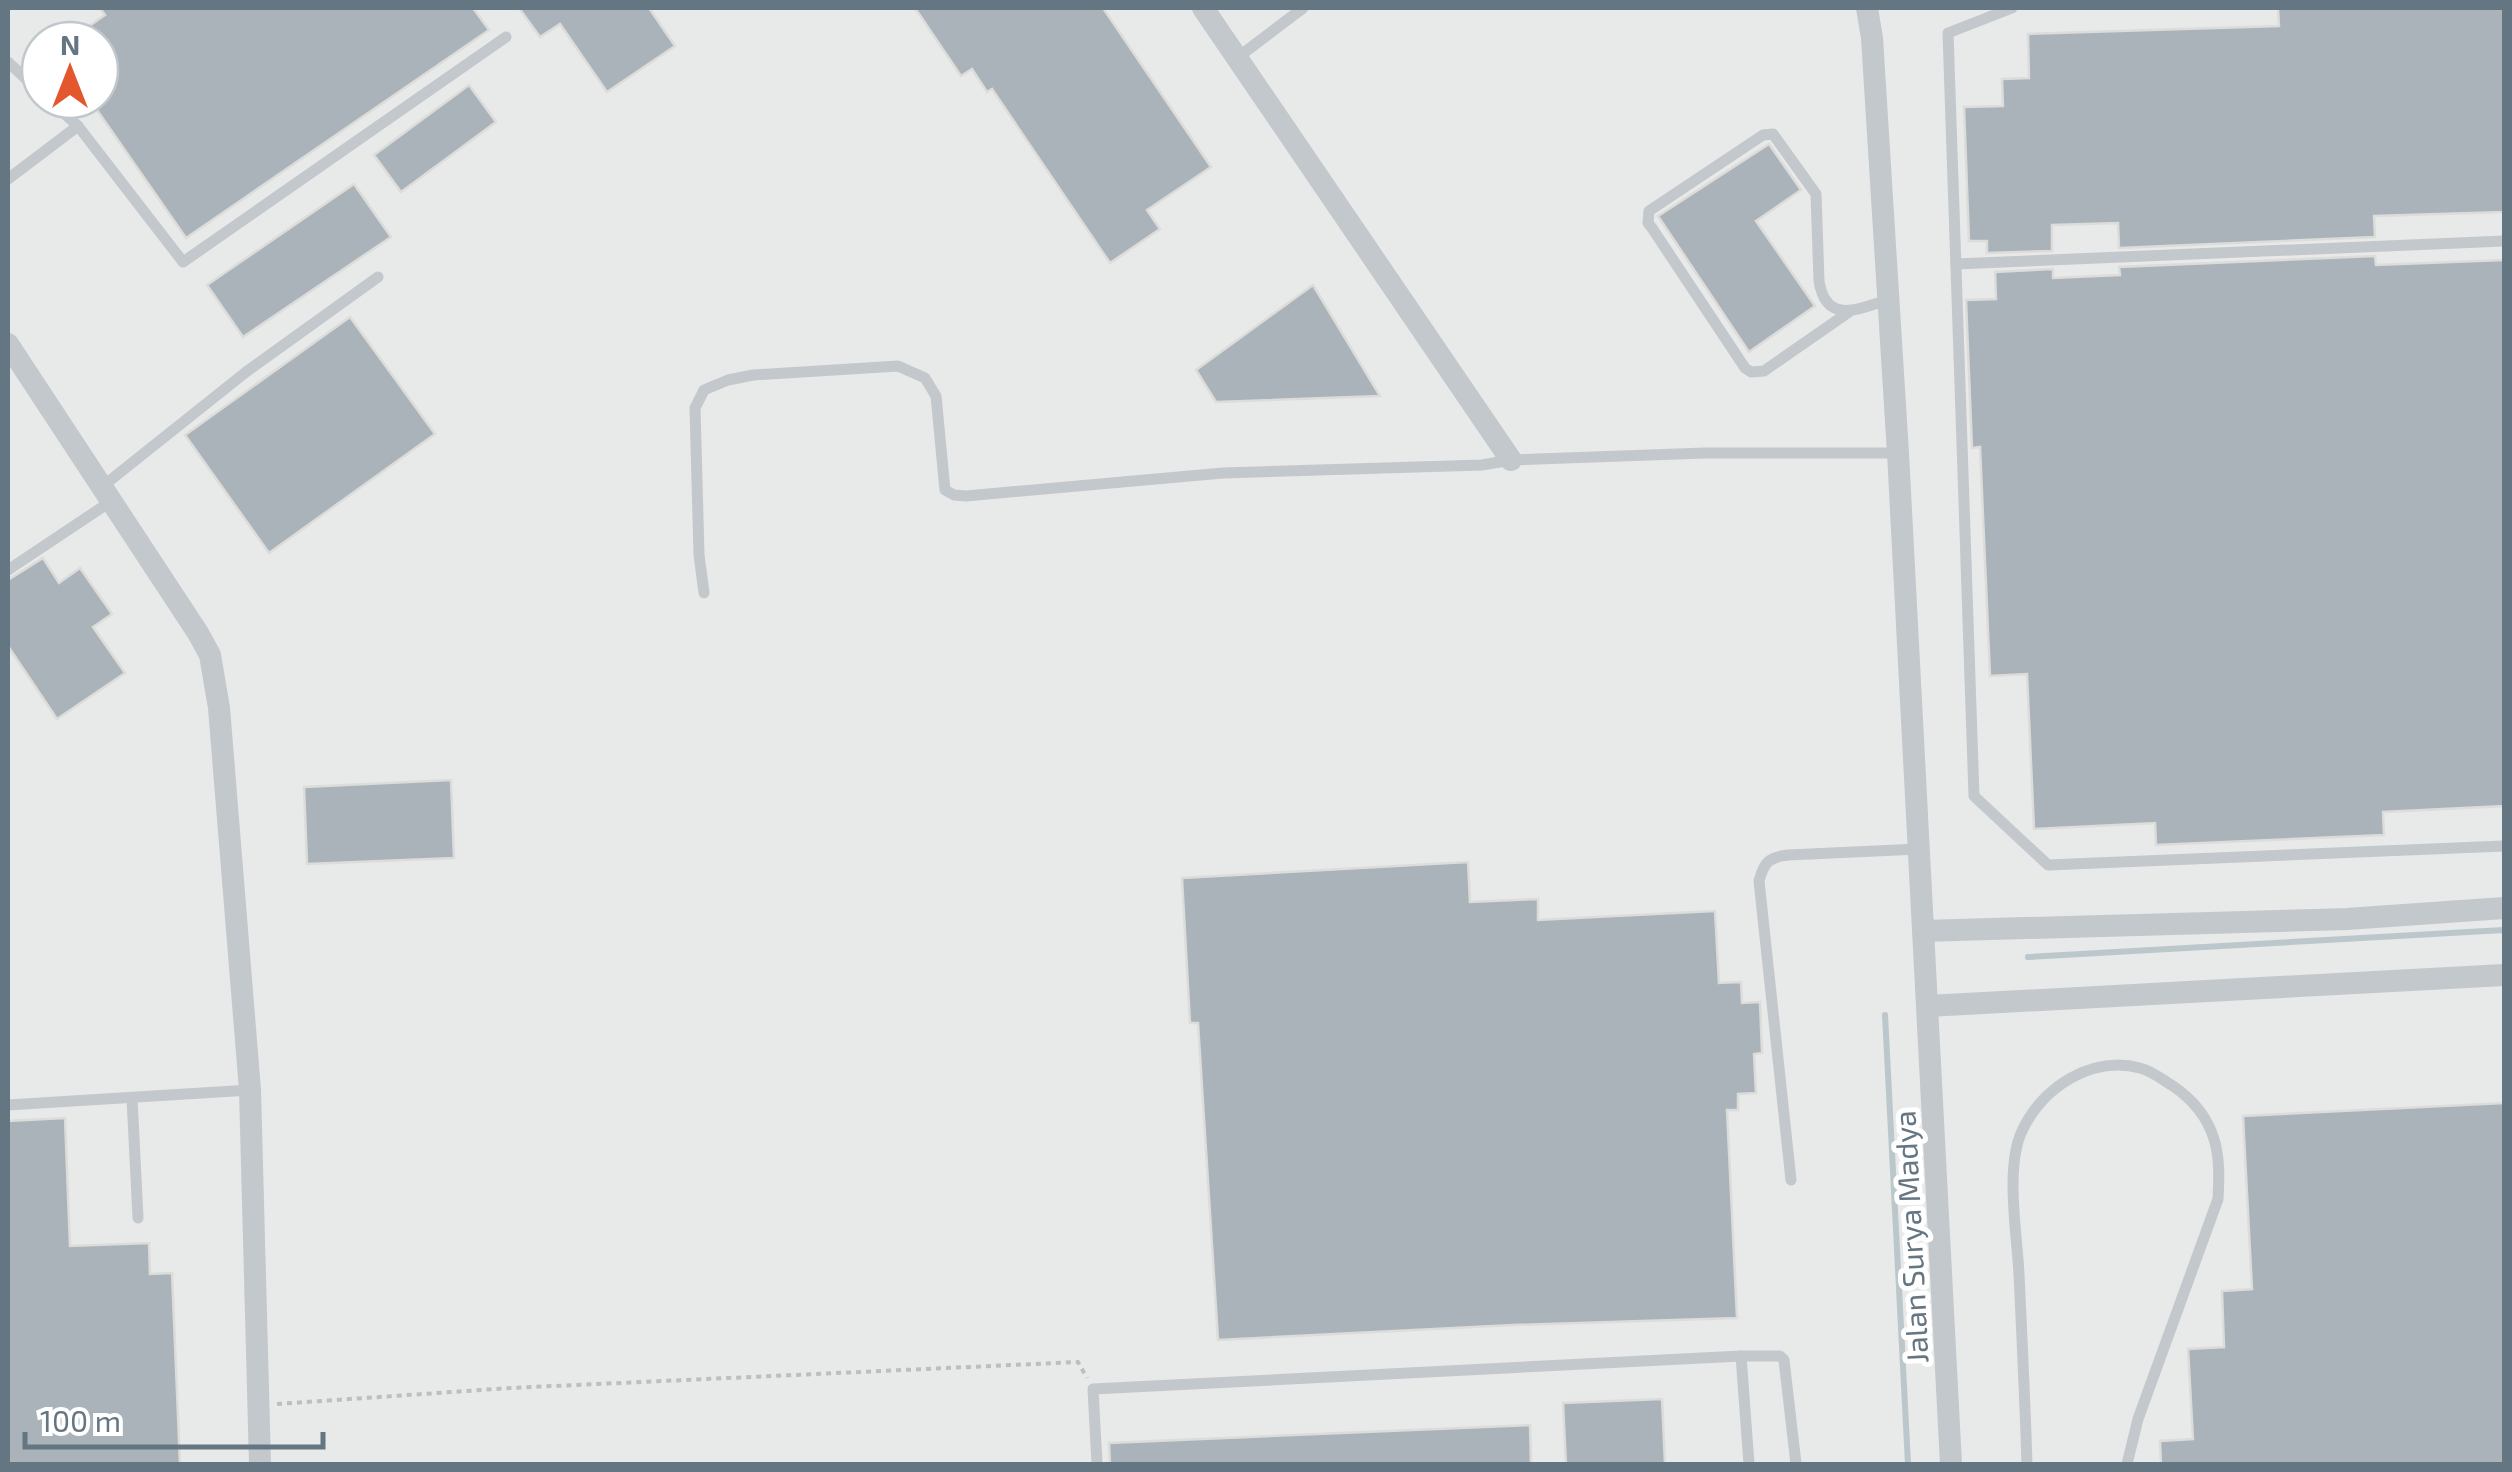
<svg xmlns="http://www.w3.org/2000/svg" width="2512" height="1472" viewBox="0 0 2512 1472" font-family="'Exo 2',sans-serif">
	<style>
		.built { fill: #e8e9e9; fill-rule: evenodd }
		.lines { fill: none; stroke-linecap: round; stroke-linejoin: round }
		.stream { stroke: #bbc7cb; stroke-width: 6 }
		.building { fill: #aab3b9; stroke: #dcdcda; stroke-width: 2.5 }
		.path { stroke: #bbbfc2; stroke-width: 4; stroke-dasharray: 5 5; stroke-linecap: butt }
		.service { stroke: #c3c8cc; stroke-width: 11 }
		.minor { stroke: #c3c8cc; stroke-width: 22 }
		.labels { text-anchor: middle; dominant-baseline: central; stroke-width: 10; stroke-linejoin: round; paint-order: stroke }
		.street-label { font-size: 30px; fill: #657683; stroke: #fff }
	</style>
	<rect width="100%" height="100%" fill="#fafaf8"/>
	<path class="built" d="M8,8H2504V1464H8ZM40,40H100V100H40Z"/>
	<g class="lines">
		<g class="stream">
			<path d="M2028,957L2504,930"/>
			<path d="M1885,1015L1908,1464"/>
		</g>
	</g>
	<g class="building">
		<path d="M100,8H473L489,30L186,238L90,100H100V40H69L105,15Z"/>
		<path d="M519,8H649L675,46L607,92L560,24L540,37Z"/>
		<path d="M915,8H1103L1211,167L1147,210L1160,229L1110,263L992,89L987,92L972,69L961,76Z"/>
		<path d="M2278,8H2504V212L2374,216L2375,237L2119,248L2118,223L2052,225V251L1987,253V241H1969L1964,107L2003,106L2002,79L2029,78L2028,34L2279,26Z"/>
		<path d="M469,85L496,122L401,192L374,155Z"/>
		<path d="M1769,144L1801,190L1756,221L1815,306L1749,352L1658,216Z"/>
		<path d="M354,184L391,237L243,337L207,285Z"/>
		<path d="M2375,256L2376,265L2504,260V806L2383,812L2384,835L2156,845L2155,823L2034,829L2027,674L1990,676L1980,447L1972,448L1966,300L1996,299L1995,272L2053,269V278L2120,275L2119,267Z"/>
		<path d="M1313,285L1380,396L1216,402L1196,370Z"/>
		<path d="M350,317L435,434L269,553L185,435Z"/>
		<path d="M43,558L59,583L80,568L112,614L93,627L125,673L57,719L8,646V580Z"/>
		<path d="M451,780L454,858L307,864L304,787Z"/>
		<path d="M1468,862L1470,902L1538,899V920L1715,911L1719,983L1741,982L1742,1003L1760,1002L1762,1053L1754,1054L1756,1093L1738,1094V1110H1727L1737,1318L1513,1325L1218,1340L1198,1023H1190L1182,878Z"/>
		<path d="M2504,1103V1464H2161L2160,1441L2193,1439L2188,1349L2224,1347L2222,1291L2252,1289L2243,1116Z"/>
		<path d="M65,1118L70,1246L149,1243L150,1274L172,1273L180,1464H8V1121Z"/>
		<path d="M1662,1399L1665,1464H1566L1563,1403Z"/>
		<path d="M1530,1425L1531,1464H1110L1109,1443Z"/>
	</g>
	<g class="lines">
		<path class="path" d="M277,1404L510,1388L1078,1362L1087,1378"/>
		<g class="service">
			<path d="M2012,8L1948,33L1974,796L2048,865L2504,846"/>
			<path d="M1237,58L1303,8"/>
			<path d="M8,62L40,92"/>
			<path d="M78,126L183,262L506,37"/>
			<path d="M8,179L78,126L49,100"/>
			<path d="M1956,264L2504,241"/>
			<path d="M1849,312L1764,371L1751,372L1745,368L1652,228L1648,223L1649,211L1763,135L1773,134L1816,194L1819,281C1826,325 1858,309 1888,300"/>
			<path d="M103,486L246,372L378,277"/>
			<path d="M8,570L113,500"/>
			<path d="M704,593L699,555L695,408L704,390L728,380L753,375L898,366L925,378L936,396L945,490L954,495L966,496L1223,473L1482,465L1511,460L1705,453H1898"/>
			<path d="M132,1098L138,1218"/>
			<path d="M8,1105L250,1090"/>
			<path d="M1791,1180L1759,881C1764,862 1769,857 1788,855L1919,849"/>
			<path d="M1741,1356L1749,1464"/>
			<path d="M1097,1464L1093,1389L1741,1356H1780L1784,1360L1796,1464"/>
			<path d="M2027,1464C2025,1401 2022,1338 2019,1274C2017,1234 2005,1167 2022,1131C2041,1088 2092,1055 2140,1068C2152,1071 2163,1080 2173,1086C2192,1099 2207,1116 2214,1139C2220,1158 2219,1180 2218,1199L2138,1419L2127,1464"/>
		</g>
		<g class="minor">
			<path d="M1203,8L1511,460"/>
			<path d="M1867,8L1872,38L1898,453L1951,1464"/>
			<path d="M8,344L198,633L210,655L219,708L250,1090L260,1464"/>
			<path d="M1923,931L2347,919L2504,908"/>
			<path d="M1928,1006L2504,975"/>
		</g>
	</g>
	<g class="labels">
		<g class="street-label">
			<text transform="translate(1910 1237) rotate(-93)">Jalan Surya Madya</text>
		</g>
	</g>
	<rect width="2512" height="1472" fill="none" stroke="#657683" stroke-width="20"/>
	<g transform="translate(70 70)"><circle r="48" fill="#ffffff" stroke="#c1c8cd" stroke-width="2.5"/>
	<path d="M0-8L18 38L0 25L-18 38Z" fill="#e4572e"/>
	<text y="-15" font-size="28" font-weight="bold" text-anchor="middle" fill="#657683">N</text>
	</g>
	<path d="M25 1432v15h298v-15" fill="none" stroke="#657683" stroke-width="5"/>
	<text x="40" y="1432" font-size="30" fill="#657683" stroke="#ffffff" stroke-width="8" paint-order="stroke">100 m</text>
</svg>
